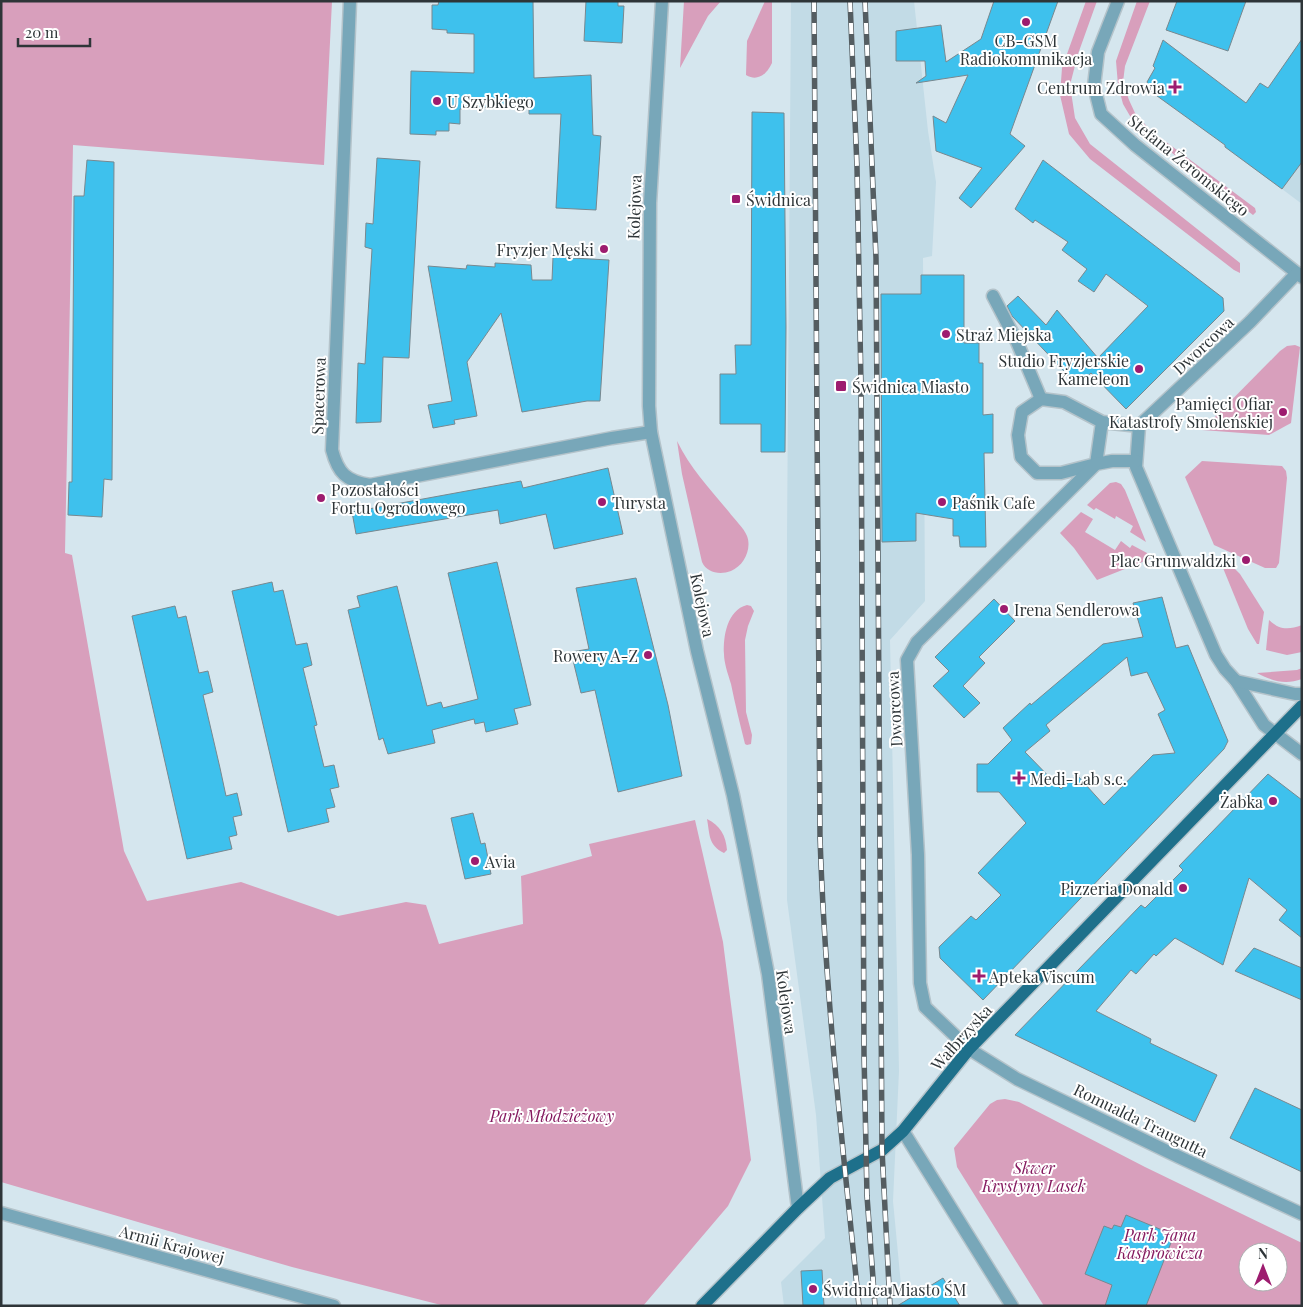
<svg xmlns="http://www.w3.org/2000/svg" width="1303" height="1307" viewBox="0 0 1303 1307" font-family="'Playfair Display',serif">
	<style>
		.built { fill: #c2dbe6 }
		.green { fill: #d89fbc; fill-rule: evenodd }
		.building { fill: #3ec1ed; stroke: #78888f; fill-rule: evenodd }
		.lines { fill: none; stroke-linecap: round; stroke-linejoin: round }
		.minor-casing { stroke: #b4c3ca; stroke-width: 15 }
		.major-casing { stroke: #b4c3ca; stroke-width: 15 }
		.minor { stroke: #78a7b9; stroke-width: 12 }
		.major { stroke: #1e708b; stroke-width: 12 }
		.rail-casing { stroke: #545d61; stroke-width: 5.5 }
		.rail { stroke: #fff; stroke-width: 4; stroke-dasharray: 11; stroke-linecap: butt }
		.poi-dot { fill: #9d1c6f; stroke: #fff; stroke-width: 2 }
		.labels { text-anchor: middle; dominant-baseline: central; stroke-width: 4; stroke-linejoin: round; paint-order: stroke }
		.poi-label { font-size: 16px; fill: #2e3538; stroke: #fff; text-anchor: start }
		.street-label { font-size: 16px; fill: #2e3538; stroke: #fff }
		.park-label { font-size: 16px; font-style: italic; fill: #84185e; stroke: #fff }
	</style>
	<rect width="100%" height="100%" fill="#d5e6ee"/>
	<g class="built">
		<path d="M791,1H914L928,131L936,182L932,256L923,258L925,601L890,640L899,1071L893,1201L903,1306H784L781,1282L825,1238L816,1115L787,900V537Z"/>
		<path d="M1302,162V204L1282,189Z"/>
	</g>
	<g class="green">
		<path d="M1,1H332L324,165L73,145L65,553L72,555L124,851L147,901L241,882L338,916L406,902L426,905L439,944L523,924L521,876L592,856L589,844L695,820L723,942L751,1160L728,1206L643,1306H445L292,1267L1,1182Z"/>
		<path d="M684,1H721L708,16L680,68Z"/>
		<path d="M765,1H772V63C767,74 758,82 746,75L747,41Z"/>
		<path d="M1086,1H1097L1078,54L1070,85L1075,118L1090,144L1240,263V273L1234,270L1090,159L1069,134L1060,95L1062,68Z"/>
		<path d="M1137,1H1150L1125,66L1123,82L1129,100L1135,113L1150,130L1255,208L1256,212L1253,215L1146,133L1130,116L1123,104L1118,85L1116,61Z"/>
		<path d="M1295,345L1300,347L1291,423L1269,435L1202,430L1280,351L1287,346Z"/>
		<path d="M677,441C690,468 710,489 729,512C734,519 744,528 747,536C752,549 744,566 731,571C720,575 707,573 702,562L682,474Z"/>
		<path d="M1202,461L1282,466L1286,471L1287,478L1279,563L1276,568H1265L1214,545L1185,477Z"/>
		<path d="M1116,482L1121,484L1125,490L1146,542L1130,532L1133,526L1116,516L1115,519L1096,508L1094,510L1087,505L1110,483Z"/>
		<path d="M1081,512L1093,519L1085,532L1115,550L1121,541L1130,548L1132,545L1147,553L1150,559L1097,580L1074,548L1060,533Z"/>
		<path d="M1232,566L1240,574L1264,612L1259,644H1257L1248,629L1223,568Z"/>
		<path d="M747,605L751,606L754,611L748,626L745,640L746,712L752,735L751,744L747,745L745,744C740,724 735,704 731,684C728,674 724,663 724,654C723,637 727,610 747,605Z"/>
		<path d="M1269,620C1280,630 1288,630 1302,625V652L1287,655L1266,650Z"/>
		<path d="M1302,668V679C1285,685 1272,681 1257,673L1297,670Z"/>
		<path d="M707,819C720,825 726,836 727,850L724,853C708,845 710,835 707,819Z"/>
		<path d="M1005,1099L1019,1102L1145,1167L1302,1243V1306H1044L957,1167L954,1148L990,1104L997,1100ZM1248,1252H1278V1282H1248Z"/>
	</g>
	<g class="building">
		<path d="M439,1H533L534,78L591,75L593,135L601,136L596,210L556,208L561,114H529V105L460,109V124L449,123V131H436V135L410,134L411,71L474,73V34L447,33V30L432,29V5H438Z"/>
		<path d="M586,1H618V6H624L622,43L584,41Z"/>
		<path d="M994,1H1058L1010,134L1025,146L971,208L959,198L982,168L936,151L933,116L946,123L968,75L916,83L926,76L925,61H896V31L941,25L946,62L981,39Z"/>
		<path d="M1177,1H1246L1228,51L1166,30Z"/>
		<path d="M1302,39V162L1282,189L1225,147V145L1153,93L1150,90L1147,82L1155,68L1153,66L1163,40L1246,103L1260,83L1268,88Z"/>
		<path d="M752,112L784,113L786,327L785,452H761V424H720V374H736L735,345H751Z"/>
		<path d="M377,158L420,161L409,358L383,357L381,422L356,423L358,363L365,364L372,249L365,247L366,223L373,224Z"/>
		<path d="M87,160L114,162L112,480L104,479L102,517L68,515L69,482H72L74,196H84Z"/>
		<path d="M1043,160L1223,298L1224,311L1126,409L1091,373L1077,385L1012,316L1007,306L1018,296L1046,325L1057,310L1098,358L1148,306L1106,274L1094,292L1078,281L1087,269L1062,250L1068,242L1035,220L1033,223L1015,209Z"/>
		<path d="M553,257L609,260L600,401H587L522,412L501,313L467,362L477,416L454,420L455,424L433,428L428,405L452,401L428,266L466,269L467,265L495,267V263L531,265L532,280H552Z"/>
		<path d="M921,275H964V343H979V363H983V415L993,414V453H984L986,547H960L959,536H953V519L916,513V541L882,542L881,294H921Z"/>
		<path d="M608,468L623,534L554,549L546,514L500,524L498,510L356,534L352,512L521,481L523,488Z"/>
		<path d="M497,562L531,705L514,709L518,724L486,732L484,722L475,724L474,719L432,730L435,743L388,754L383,738L379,740L348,610L360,607L357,596L397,586L427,706L441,702L443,708L478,699L448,573Z"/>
		<path d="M636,578L668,705L682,776L618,792L595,690L581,693L571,652L589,649L576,588Z"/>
		<path d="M272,582L274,592L283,590L296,645L307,643L312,665L303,668L317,725L314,726L324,767L334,765L339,787L330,789L335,807L326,809L329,822L288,832L232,591Z"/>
		<path d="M1162,597L1176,648L1188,645L1202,679L1228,741L1224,749L983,1000L940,958L939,947L971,916L976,920L1001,895L978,873L1026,823L999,792H977V764H988L1012,740L1003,728L1030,703L1031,705L1103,644L1143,637L1133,603ZM1127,657L1131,676L1147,672L1165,710L1158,714L1175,753L1153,755L1104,805L1077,775L1061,789L1025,752L1050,731L1046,725Z"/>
		<path d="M994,599L1015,621L979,657L985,663L963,686L980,703L964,718L933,686L949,671L935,657Z"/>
		<path d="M175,606L178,618L186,616L199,673L208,671L213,692L203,695L220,768L226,796L237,793L242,815L233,817L237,835L229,837L232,849L187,859L132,616Z"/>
		<path d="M1268,774L1302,800V938L1279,920L1287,910L1249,878L1223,965L1175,938L1156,956L1154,954L1136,974L1131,970L1096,1011L1151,1039L1150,1043L1217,1075L1195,1122L1015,1035L1141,905L1145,908L1183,870L1179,866Z"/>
		<path d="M473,813L481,844L485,843L491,874L465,879L451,818Z"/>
		<path d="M1254,948L1302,968V1000L1235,971Z"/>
		<path d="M1255,1088L1302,1110V1172L1230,1138Z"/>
		<path d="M1126,1215L1174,1235L1146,1306H1105L1112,1285L1085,1274L1104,1226L1112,1229L1114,1225L1121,1227Z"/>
		<path d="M822,1270L824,1306H803L801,1271Z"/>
		<path d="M943,1278L960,1306H897Z"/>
	</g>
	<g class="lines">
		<g class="minor-casing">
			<g id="minor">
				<path d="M350,1L332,450C338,473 346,481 370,485L612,438L651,432"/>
				<path d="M662,1L650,203L649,406L651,432L697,651L733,795L745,854L768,974L798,1208"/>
				<path d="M1118,1L1098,52L1094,86L1101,114L1135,145L1302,277"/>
				<path d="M1297,273L1250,322L1139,426L1136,467L1216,655L1225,669L1236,681L1264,725L1302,754"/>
				<path d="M993,296L1017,342L1041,399"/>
				<path d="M1102,422L1096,464L1061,473H1037L1021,457L1018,435L1022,412L1041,399L1064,402L1102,422L1139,426"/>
				<path d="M1136,461H1112L1096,464L917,642L907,660L918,855L920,983L925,1007L969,1049L1017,1079L1179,1157L1302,1214"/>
				<path d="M1236,681L1295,694H1302"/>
				<path d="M903,1131L1012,1306"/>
				<path d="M1,1213L334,1306"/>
			</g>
		</g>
		<g class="major-casing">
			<path id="major" d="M702,1306L798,1208L830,1178L882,1150L903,1131L969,1049L1302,706"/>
		</g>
		<use href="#minor" class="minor"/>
		<use href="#major" class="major"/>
		<g class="rail-casing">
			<g id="rail">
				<path d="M814,1L820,837C825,994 843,1150 859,1306"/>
				<path d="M850,1L857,167L861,385L864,1054L867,1196L875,1306"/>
				<path d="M865,1L876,258L882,1150L890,1306"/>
			</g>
		</g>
		<use href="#rail" class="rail"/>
	</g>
	<g class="poi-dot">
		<circle cx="1026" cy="22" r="5"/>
		<path d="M1172.5 79.5h5v5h5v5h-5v5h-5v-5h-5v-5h5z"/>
		<circle cx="437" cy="101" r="5"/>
		<rect x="731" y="194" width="10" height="10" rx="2.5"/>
		<circle cx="604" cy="249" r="5"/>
		<circle cx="946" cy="334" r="5"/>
		<circle cx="1139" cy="369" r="5"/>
		<rect x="835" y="380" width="12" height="12" rx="2.5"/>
		<circle cx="1283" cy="412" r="5"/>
		<circle cx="321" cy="498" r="5"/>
		<circle cx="602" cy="502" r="5"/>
		<circle cx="942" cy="502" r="5"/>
		<circle cx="1246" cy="560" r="5"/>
		<circle cx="1004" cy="609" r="5"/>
		<circle cx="648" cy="655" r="5"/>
		<path d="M1016.5 770.5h5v5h5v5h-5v5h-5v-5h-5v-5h5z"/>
		<circle cx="1273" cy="801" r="5"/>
		<circle cx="475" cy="861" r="5"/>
		<circle cx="1183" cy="888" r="5"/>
		<path d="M976.5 968.5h5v5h5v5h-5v5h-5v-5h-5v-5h5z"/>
		<circle cx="813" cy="1289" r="5"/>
	</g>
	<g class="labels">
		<g class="poi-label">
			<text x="1026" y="40" text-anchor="middle">CB-GSM<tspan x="1026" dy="18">Radiokomunikacja</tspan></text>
			<text x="1165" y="87" text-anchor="end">Centrum Zdrowia</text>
			<text x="447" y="101">U Szybkiego</text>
			<text x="746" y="199">Świdnica</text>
			<text x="594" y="249" text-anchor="end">Fryzjer Męski</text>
			<text x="956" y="334">Straż Miejska</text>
			<text x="1129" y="360" text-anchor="end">Studio Fryzjerskie<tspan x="1129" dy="18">Kameleon</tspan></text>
			<text x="852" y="386">Świdnica Miasto</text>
			<text x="1273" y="403" text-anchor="end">Pamięci Ofiar<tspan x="1273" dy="18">Katastrofy Smoleńskiej</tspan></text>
			<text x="331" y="489">Pozostałości<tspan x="331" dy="18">Fortu Ogrodowego</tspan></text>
			<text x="612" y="502">Turysta</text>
			<text x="952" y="502">Paśnik Cafe</text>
			<text x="1236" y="560" text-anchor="end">Plac Grunwaldzki</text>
			<text x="1014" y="609">Irena Sendlerowa</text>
			<text x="638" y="655" text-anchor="end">Rowery A-Z</text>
			<text x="1030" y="778">Medi-Lab s.c.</text>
			<text x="1263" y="801" text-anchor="end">Żabka</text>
			<text x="485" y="861">Avia</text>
			<text x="1173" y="888" text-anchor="end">Pizzeria Donald</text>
			<text x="989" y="976">Apteka Viscum</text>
			<text x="823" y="1289">Świdnica Miasto ŚM</text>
		</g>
		<g class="street-label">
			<text transform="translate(1189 165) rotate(39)">Stefana Żeromskiego</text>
			<text transform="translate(634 207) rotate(-88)">Kolejowa</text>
			<text transform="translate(1203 345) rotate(-43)">Dworcowa</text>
			<text transform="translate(318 396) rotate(-88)">Spacerowa</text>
			<text transform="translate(703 605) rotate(78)">Kolejowa</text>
			<text transform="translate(894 709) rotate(-93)">Dworcowa</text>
			<text transform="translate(787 1002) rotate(82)">Kolejowa</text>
			<text transform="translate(961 1037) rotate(-48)">Wałbrzyska</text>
			<text transform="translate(1141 1120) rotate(26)">Romualda Traugutta</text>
			<text transform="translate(172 1244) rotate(15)">Armii Krajowej</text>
		</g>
		<g class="park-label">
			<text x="552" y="1115">Park Młodzieżowy</text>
			<text x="1034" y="1167">Skwer<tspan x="1034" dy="18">Krystyny Lasek</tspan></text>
			<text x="1160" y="1234">Park Jana<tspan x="1160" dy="18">Kasprowicza</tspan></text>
		</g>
	</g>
	<rect width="1303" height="1307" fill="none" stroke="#2e3538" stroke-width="5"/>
	<g transform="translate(1263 1267)"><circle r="24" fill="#ffffff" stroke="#abaeaf"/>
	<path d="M0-4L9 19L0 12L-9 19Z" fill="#9d1c6f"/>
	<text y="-8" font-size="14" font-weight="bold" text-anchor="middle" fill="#2e3538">N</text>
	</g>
	<path d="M18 38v8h72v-8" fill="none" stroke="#2e3538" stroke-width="2.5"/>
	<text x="25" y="38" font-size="15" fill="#2e3538" stroke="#ffffff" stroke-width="4" paint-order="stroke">20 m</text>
</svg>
